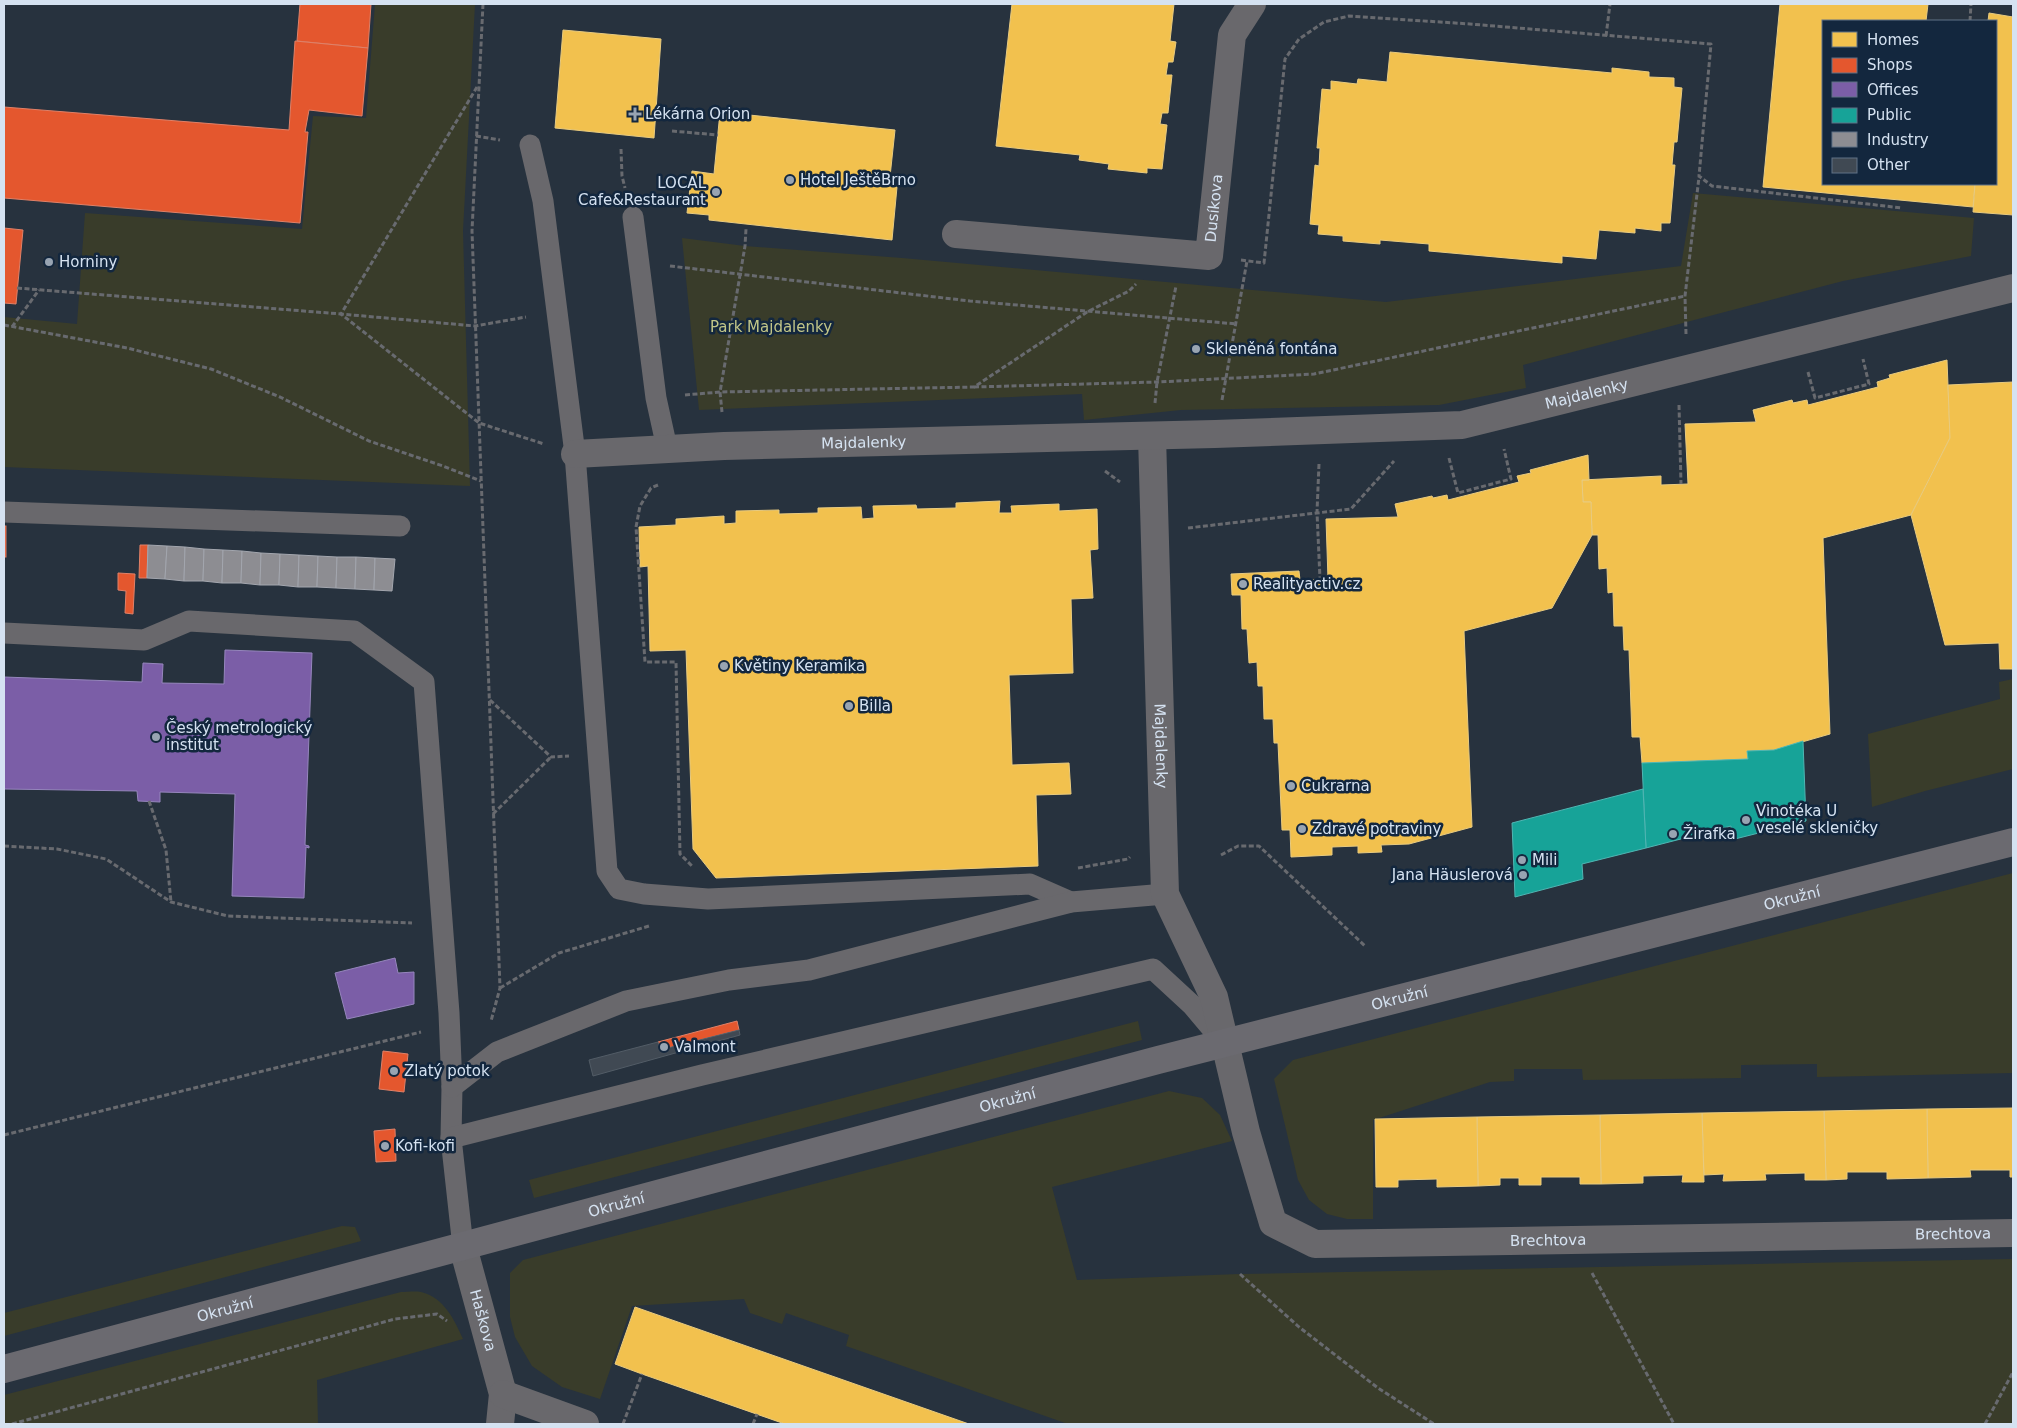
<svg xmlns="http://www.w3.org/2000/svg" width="2017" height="1428" viewBox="0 0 2017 1428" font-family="'DejaVu Sans',sans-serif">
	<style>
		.green { fill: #393c2a }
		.homes { fill: #f2c14e; stroke: #e9cb7f }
		.shops { fill: #e4572e; stroke: #e08168 }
		.offices { fill: #7b5ea7; stroke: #9686bd }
		.public { fill: #17a398; stroke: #50b6b3 }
		.industry { fill: #8d8d92; stroke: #a3a6ae }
		.building { fill: #404953; stroke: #525c66 }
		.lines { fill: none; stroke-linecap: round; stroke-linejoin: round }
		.path { stroke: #686a6f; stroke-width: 3; stroke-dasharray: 5 2.5; stroke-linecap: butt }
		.lane { stroke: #69686c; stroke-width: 21 }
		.street { stroke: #69686c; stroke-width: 28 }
		.secondary { stroke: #6b6a70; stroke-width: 28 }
		.poi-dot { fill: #98a4b2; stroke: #13273e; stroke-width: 2 }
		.labels { text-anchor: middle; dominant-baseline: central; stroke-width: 5; stroke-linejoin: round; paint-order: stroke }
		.poi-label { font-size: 15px; fill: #d5e2f1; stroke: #13273e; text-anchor: start }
		.street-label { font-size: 15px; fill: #d5e2f1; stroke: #13273e }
		.park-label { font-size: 15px; fill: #c2c688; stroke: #13273e }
	</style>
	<rect width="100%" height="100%" fill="#27323e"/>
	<g class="green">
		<path d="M375,4H475L463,231L470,486L4,467V317L77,324L85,213L302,229L313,116L366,118Z"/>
		<path d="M1693,193L1974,218L1971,256L1843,281L1523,365L1526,388L1439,405L1181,410L1084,420L1082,394L699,410L682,238L745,246L902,258L1386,302L1681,266Z"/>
		<path d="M2013,679V769L1925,791L1872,807L1868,734L2000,699L1999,682Z"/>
		<path d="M2013,873V1073L1817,1077V1064L1741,1065V1078L1583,1080L1582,1069H1514V1081L1490,1082L1373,1120V1219H1347L1327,1214L1309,1200L1298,1180L1274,1079L1293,1060Z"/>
		<path d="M1138,1021L1142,1040L534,1198L529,1180Z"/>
		<path d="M1169,1091L1202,1098L1220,1115L1232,1141L1052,1187L1077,1280L1240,1274L2013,1259V1424H1068L846,1346L849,1335L786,1313L782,1324L750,1313L744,1299L632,1306L600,1399L562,1387L532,1366L515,1337L510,1317V1273L523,1260Z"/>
		<path d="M342,1226L355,1227L361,1241L4,1336V1313Z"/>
		<path d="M401,1292C407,1292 415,1291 421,1292C444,1297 455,1321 463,1339L317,1380L318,1424H4V1395Z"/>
	</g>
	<g class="homes">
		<path d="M1012,4H1174L1170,41L1176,42L1173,62H1168L1166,75H1172L1168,113H1162L1160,124L1167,125L1162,169L1147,168V173L1108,169L1109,164L1079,160L1080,155L996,146Z"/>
		<path d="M1780,4H1928L1926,21H1823V184H1975L1973,207L1763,187Z"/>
		<path d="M1989,13L2013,17V215L1973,212L1975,184H1996V21H1988Z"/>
		<path d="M563,30L661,39L654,138L555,128Z"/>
		<path d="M1390,52L1612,73V68L1649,72V77L1674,78V87L1682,88L1677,142H1674L1672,165H1675L1670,223H1661V231L1635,228V233L1599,230L1596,259L1562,256V263L1429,251V244L1380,240V244L1343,241V236L1318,234L1319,225L1310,224L1315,165L1319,166L1320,148H1317L1322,89L1331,90V81L1357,84L1358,79L1387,82Z"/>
		<path d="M720,112L895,130L889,186L897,187L892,240L709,220V215L687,213L692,171L714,174Z"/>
		<path d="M1947,360L1950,438L1911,515L1823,538L1830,734L1774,750L1747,751L1748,759L1642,763L1640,737H1632L1629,650H1624L1623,626H1614L1613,592L1608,593L1607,568L1599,569L1598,535H1592L1591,502H1583L1582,480L1661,476V485L1688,484L1685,424L1756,422L1753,410L1792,400L1793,403L1807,400L1808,405L1878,387L1877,382L1890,378L1889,375Z"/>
		<path d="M2013,382V669H2000L1999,643L1945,645L1911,515L1950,438L1948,385Z"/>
		<path d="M1588,455L1589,480H1582L1583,502H1591L1592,535L1552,608L1464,631L1472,827L1409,844L1381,845L1382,852L1358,853V846L1332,847V855L1291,857L1290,830H1282L1278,743H1274L1273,719H1264L1263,686H1258L1257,662L1249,663L1247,629H1242L1241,595H1232L1231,574L1299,571L1300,580L1328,579L1326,519L1398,517L1395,504L1432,496L1433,498L1447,495L1448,500L1519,482L1517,476L1531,473L1530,470Z"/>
		<path d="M1000,501L999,513H1012L1011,506L1059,504V511L1097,509L1098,549L1090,550L1093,598L1071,599L1073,673L1009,675L1012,765L1069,763L1071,794L1036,795L1038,866L716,878L693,849L686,650L650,651L648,566L640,567L639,527L676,525V519L724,516V524L736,523V511L779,510V514L818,513V508L861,507L862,519L874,518L873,506L916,505L917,509L956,508V503Z"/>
		<path d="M2013,1108V1177H2010V1170H1970L1971,1177L1928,1178L1927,1109Z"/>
		<path d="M1927,1109L1928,1178L1887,1179V1172H1847V1179L1826,1180L1824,1111Z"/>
		<path d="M1824,1111L1826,1180H1805V1173L1765,1174L1766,1180L1723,1181L1724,1174L1704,1175L1702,1113Z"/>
		<path d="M1702,1113L1704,1182H1682L1683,1175L1643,1176V1183L1601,1184L1600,1115Z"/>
		<path d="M1600,1115L1601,1184H1580V1177H1541V1185H1519V1178H1500V1185L1478,1186L1477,1117Z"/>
		<path d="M1477,1117L1478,1186L1437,1187V1179L1398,1180V1187H1376L1375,1119Z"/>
		<path d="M635,1307L969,1424H785L642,1374L615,1364Z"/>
	</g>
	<g class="shops">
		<path d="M300,4H371L368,48L297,41Z"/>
		<path d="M295,41L368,48L362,116L309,110L305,132H308L300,223L4,198V107L289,130Z"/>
		<path d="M4,228L23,230L16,304L4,303Z"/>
		<rect x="4" y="526" width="2" height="31"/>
		<path d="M140,545H148L147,578H139Z"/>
		<path d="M118,573L135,574L133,614L125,613L126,591L118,590Z"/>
		<path d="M737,1021L739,1030L660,1050L658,1042Z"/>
		<path d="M383,1051L408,1054L404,1092L379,1089Z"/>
		<path d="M395,1129L396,1161L376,1162L374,1131Z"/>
	</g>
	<g class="offices">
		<path d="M225,650L312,653L305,845L309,846V848L306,847L304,898L232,896L235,794L160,792V802L138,801L137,791L4,789V677L142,682L143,663L163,664L162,683L224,684Z"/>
		<path d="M395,958L398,973L414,972V1004L347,1019L335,973Z"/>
	</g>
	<g class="public">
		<path d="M1803,741L1806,821L1731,840V826L1646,848L1642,763L1748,759L1747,751L1774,750Z"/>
		<path d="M1643,789L1646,848L1582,864L1583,879L1515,897L1512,823Z"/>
	</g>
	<g class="industry">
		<path d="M148,545L167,546L165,579L147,578Z"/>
		<path d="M167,546L185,547L184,581L165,579Z"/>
		<path d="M185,547L204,549L203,581H184Z"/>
		<path d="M204,549L223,550L222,583L203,581Z"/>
		<path d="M223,550L242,551L241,583H222Z"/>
		<path d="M242,551L261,553L260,585L241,583Z"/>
		<path d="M261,553L280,554L279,585H260Z"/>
		<path d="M280,554L299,555L298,587L279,585Z"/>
		<path d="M299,555L318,556L317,587H298Z"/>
		<path d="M318,556L337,557L336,588L317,587Z"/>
		<path d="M337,557H356L355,589L336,588Z"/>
		<path d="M356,557L375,558L374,590L355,589Z"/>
		<path d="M375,558L395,559L392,591L374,590Z"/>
	</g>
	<path class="building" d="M739,1030L740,1035L593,1076L589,1060L658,1042L660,1050Z"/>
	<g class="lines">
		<g class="path">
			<path d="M483,4L472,231L500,988L491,1021"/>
			<path d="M1970,21L1971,4"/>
			<path d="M1606,36L1610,4"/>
			<path d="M477,87L341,314L475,326L526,317"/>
			<path d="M672,131L718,135"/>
			<path d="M476,136L500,140"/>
			<path d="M621,149L622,176L625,188"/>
			<path d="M1241,260L1264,263L1285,59L1299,39L1324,22L1349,16L1470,24L1711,44L1699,176L1712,186L1902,208"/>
			<path d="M670,266L970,301L1237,324"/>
			<path d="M17,288L341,314L479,423L544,444"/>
			<path d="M4,325L127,348L211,369L280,397L369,441L443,466L481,481"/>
			<path d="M12,327L39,290"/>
			<path d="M1686,334L1685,296L1699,177"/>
			<path d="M1808,372L1815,398L1869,384L1863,359"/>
			<path d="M974,387L1157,382L1314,374L1685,296"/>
			<path d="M685,395L720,392L974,387L1087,312L1129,291L1136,284"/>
			<path d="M1222,400L1247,261"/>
			<path d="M1155,403L1157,382L1176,286"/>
			<path d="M1679,405L1681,484"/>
			<path d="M722,412L720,392L745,246L746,229"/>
			<path d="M1449,458L1458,493L1511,479L1504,449"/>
			<path d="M1319,464L1317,512L1320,579"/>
			<path d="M1105,471L1120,482"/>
			<path d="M658,485L651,488L640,506L636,527L645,662H676L680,854L692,866"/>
			<path d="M1188,528L1351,509L1394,461"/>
			<path d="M490,700L551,757L569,756"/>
			<path d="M149,801L166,850L171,902"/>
			<path d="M493,814L551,757"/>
			<path d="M4,846L57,849L106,859L171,902L228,916L412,923"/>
			<path d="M1221,855L1238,846H1259L1365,946"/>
			<path d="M1078,868L1128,859L1130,857"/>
			<path d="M500,988L559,953L649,926"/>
			<path d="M4,1135L421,1032"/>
			<path d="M1592,1273L1674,1424"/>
			<path d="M1240,1274L1299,1327L1378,1388L1434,1424"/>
			<path d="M12,1424L395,1319L437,1314L447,1321"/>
			<path d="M623,1424L642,1374"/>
			<path d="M753,1424L757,1414"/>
			<path d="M1985,1424L2013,1372"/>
		</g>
		<g class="lane">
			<path d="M530,145L543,201L575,454L607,871L619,889L644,894L708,899L1030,884L1071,902"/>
			<path d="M633,217L656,398L667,448"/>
			<path d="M4,512L400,526"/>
			<path d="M4,633L144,640L189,621L354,631L424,682L449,1013L452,1087L451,1138L463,1247"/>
			<path d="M452,1087L497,1052L626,1001L729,980L809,970L1071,902L1165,894"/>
			<path d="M451,1138L702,1075L1153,969L1192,1005L1224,1043"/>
		</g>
		<g class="street">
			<path id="s1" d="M956,234L1209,256L1232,35L1252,4"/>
			<path id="s2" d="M1152,436L1165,894L1214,997L1246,1132L1273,1223L1315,1244L2013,1233"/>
			<path id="s3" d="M575,454L724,446L1215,434L1462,425L2013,288"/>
			<path id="s4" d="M463,1247L503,1394L500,1424"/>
			<path d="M503,1394L585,1424"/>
		</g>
		<path class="secondary" id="s5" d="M4,1369L1158,1060L2013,842"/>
	</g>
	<g class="poi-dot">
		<path d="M632.5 106.5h5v5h5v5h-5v5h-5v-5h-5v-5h5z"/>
		<circle cx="790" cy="180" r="5"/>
		<circle cx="716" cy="192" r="5"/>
		<circle cx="49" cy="262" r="5"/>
		<circle cx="1196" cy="349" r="5"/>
		<circle cx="1243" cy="584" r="5"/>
		<circle cx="724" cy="666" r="5"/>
		<circle cx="849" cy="706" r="5"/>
		<circle cx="156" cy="737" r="5"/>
		<circle cx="1291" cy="786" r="5"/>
		<circle cx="1746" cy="820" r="5"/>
		<circle cx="1302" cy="829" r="5"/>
		<circle cx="1673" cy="834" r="5"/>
		<circle cx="1522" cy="860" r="5"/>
		<circle cx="1523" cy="875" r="5"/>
		<circle cx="664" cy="1047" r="5"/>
		<circle cx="394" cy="1071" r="5"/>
		<circle cx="385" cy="1146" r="5"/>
	</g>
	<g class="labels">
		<g class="poi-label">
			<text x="645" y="114">Lékárna Orion</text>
			<text x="800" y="180">Hotel JeštěBrno</text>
			<text x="706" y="183" text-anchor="end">LOCAL<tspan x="706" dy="17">Cafe&amp;Restaurant</tspan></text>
			<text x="59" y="262">Horniny</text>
			<text x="1206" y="349">Skleněná fontána</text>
			<text x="1253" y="584">Realityactiv.cz</text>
			<text x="734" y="666">Květiny Keramika</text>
			<text x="859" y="706">Billa</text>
			<text x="166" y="728">Český metrologický<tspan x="166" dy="17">institut</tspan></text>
			<text x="1301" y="786">Cukrarna</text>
			<text x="1756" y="811">Vinotéka U<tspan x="1756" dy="17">veselé skleničky</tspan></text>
			<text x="1312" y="829">Zdravé potraviny</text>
			<text x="1683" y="834">Žirafka</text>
			<text x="1532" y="860">Mili</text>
			<text x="1513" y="875" text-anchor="end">Jana Häuslerová</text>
			<text x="674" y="1047">Valmont</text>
			<text x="404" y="1071">Zlatý potok</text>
			<text x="395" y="1146">Kofi-kofi</text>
		</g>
		<g class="street-label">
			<text stroke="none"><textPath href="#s1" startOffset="302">Dusíkova</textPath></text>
			<text stroke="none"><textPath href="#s3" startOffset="1016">Majdalenky</textPath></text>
			<text stroke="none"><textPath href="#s3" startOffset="289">Majdalenky</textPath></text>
			<text stroke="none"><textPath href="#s2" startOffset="310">Majdalenky</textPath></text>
			<text stroke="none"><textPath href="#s5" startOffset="1849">Okružní</textPath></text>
			<text stroke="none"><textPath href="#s5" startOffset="1444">Okružní</textPath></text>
			<text stroke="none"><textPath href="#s5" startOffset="1039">Okružní</textPath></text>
			<text stroke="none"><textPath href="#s5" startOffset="634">Okružní</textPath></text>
			<text stroke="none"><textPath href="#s2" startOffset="1491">Brechtova</textPath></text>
			<text stroke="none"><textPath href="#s2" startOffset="1086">Brechtova</textPath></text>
			<text stroke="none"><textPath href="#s5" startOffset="229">Okružní</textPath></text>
			<text stroke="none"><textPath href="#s4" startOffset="76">Haškova</textPath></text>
		</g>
		<g class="park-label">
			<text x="771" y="327">Park Majdalenky</text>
		</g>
	</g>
	<rect width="2017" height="1428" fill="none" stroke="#d5e2f1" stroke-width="10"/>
	<rect x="1822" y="20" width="175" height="165" fill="#13273e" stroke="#617286"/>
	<rect x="1832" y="32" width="25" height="15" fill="#f2c14e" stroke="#617286"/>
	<text x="1867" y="45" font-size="15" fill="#d5e2f1">Homes</text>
	<rect x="1832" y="58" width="25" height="15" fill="#e4572e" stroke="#617286"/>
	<text x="1867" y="70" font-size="15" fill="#d5e2f1">Shops</text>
	<rect x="1832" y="82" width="25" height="15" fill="#7b5ea7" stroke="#617286"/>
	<text x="1867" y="95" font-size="15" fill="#d5e2f1">Offices</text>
	<rect x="1832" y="108" width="25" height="15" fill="#17a398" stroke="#617286"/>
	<text x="1867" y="120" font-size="15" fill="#d5e2f1">Public</text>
	<rect x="1832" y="132" width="25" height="15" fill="#8d8d92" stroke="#617286"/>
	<text x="1867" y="145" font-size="15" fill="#d5e2f1">Industry</text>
	<rect x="1832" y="158" width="25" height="15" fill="#404953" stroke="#617286"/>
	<text x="1867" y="170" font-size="15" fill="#d5e2f1">Other</text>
</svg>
